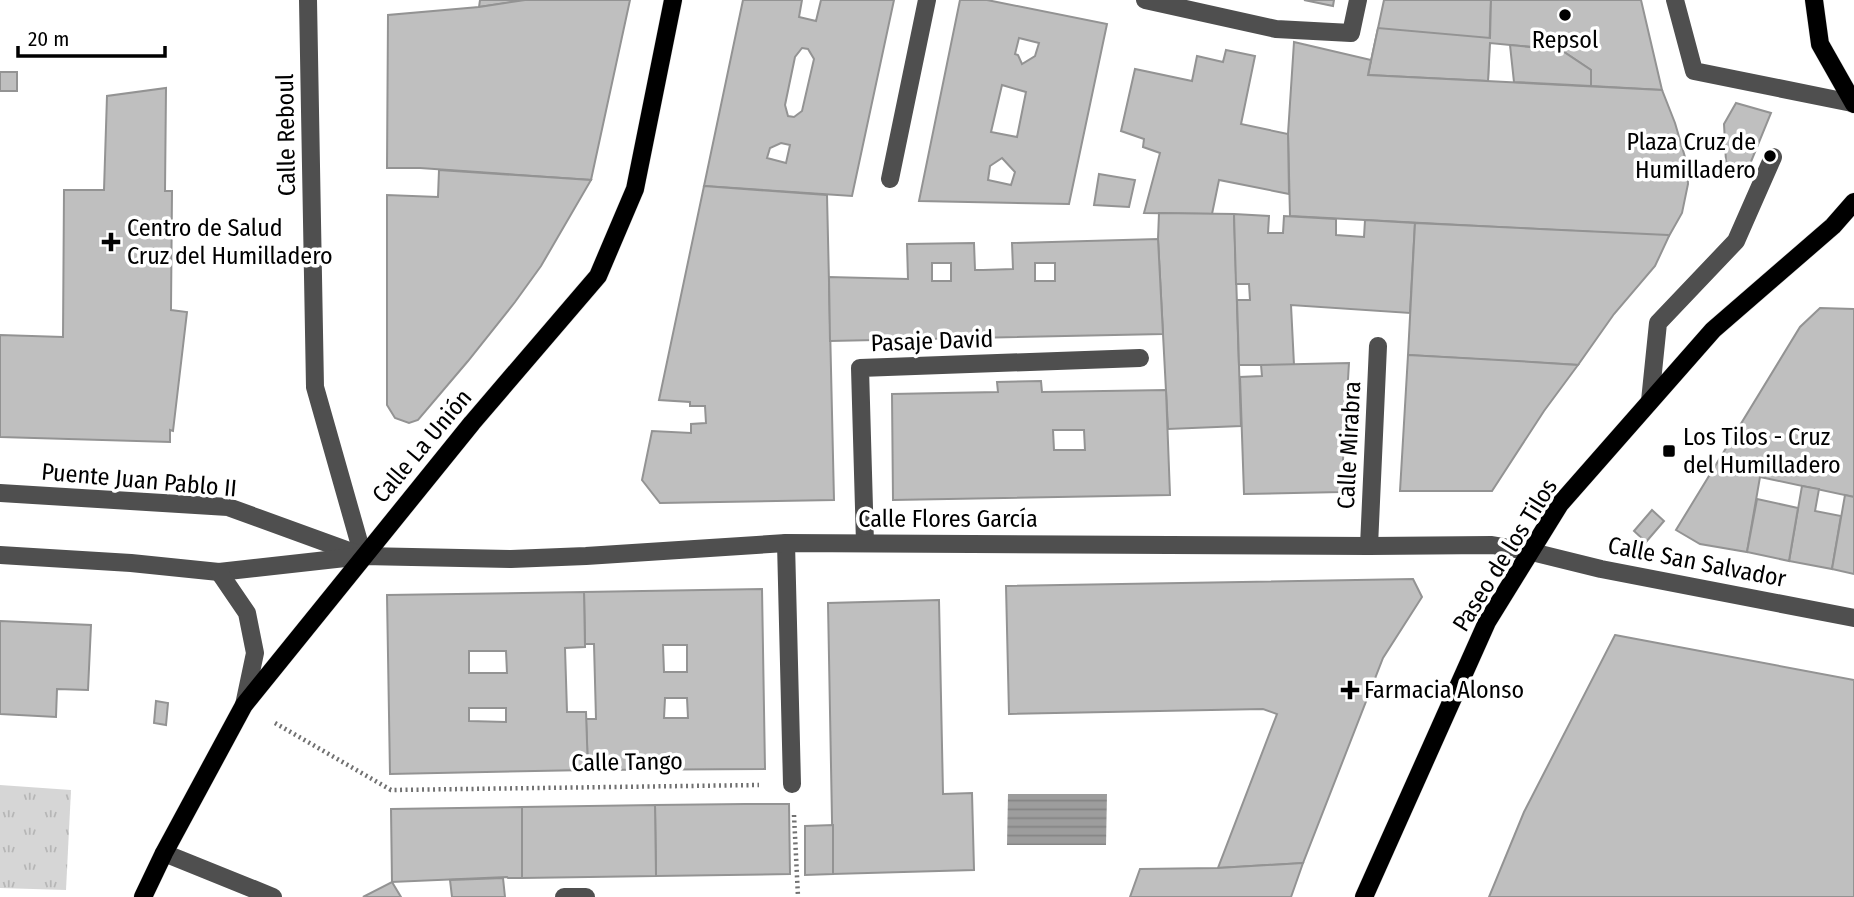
<svg xmlns="http://www.w3.org/2000/svg" width="1854" height="897" viewBox="0 0 1854 897" font-family="'Fira Sans Condensed',sans-serif">
	<style>
		.grass { fill: url(#grass-tufts) }
		.water { fill: url(#water-rules) }
		.building { fill: #bfbfbf; stroke: #939393; stroke-width: 2; fill-rule: evenodd }
		.lines { fill: none; stroke-linecap: round; stroke-linejoin: round }
		.major-casing { stroke: #dbdbdb; stroke-width: 19 }
		.path { stroke: #717171; stroke-width: 4.5; stroke-dasharray: 2 3.5; stroke-linecap: butt }
		.minor { stroke: #4f4f4f; stroke-width: 18 }
		.major { stroke: #000; stroke-width: 18 }
		.poi-dot { fill: #000; stroke: #fff; stroke-width: 2.5 }
		.labels { text-anchor: middle; dominant-baseline: central; stroke-width: 7; stroke-linejoin: round; paint-order: stroke }
		.poi-label { font-size: 24px; fill: #000; stroke: #fff; text-anchor: start }
		.street-label { font-size: 24px; fill: #000; stroke: #fff }
	</style>
	<defs>
		<pattern id="grass-tufts" width="24" height="20" patternUnits="userSpaceOnUse" patternTransform="scale(1.75)"><rect width="24" height="20" fill="#d6d6d6"/><path d="M3 7l-1-3M5 7V3M7 7l1-3M15 17l-1-3M17 17v-4M19 17l1-3" fill="none" stroke="#b6b6b6"/></pattern>
		<pattern id="water-rules" width="6" height="5" patternUnits="userSpaceOnUse" patternTransform="scale(1.75)"><rect width="6" height="5" fill="#9d9d9d"/><path d="M0 2.5h6" fill="none" stroke="#858585"/></pattern>
	</defs>
	<rect width="100%" height="100%" fill="#fff"/>
	<path class="grass" d="M0,785L71,790L66,890L0,888Z"/>
	<path class="water" d="M1008,794H1107L1106,845H1007Z"/>
	<g class="building">
		<path d="M480,0H527L479,7Z"/>
		<path d="M525,0H630L591,180L420,168H387L388,15L479,7Z"/>
		<path d="M743,0H802L799,17L816,21L821,0H894L852,196L704,186ZM802,48L808,49L814,59L802,111L794,117L788,116L785,105L795,57ZM781,143L790,145L786,163L767,158L770,148Z"/>
		<path d="M960,0H987L1107,24L1069,204L919,201ZM1019,38L1039,43L1035,56L1022,64L1018,55L1015,54ZM1002,85L1026,92L1017,137L991,132ZM1002,158L1015,172L1011,185L988,180L990,166Z"/>
		<path d="M1304,0H1334L1333,6Z"/>
		<path d="M1384,0H1491L1488,81L1368,75Z"/>
		<path d="M1491,0H1641L1662,90L1591,86V70L1561,50L1490,43L1488,81L1368,75L1378,28L1490,38Z"/>
		<path d="M1294,42L1371,60L1368,75L1662,90L1675,123L1687,164L1688,184L1682,213L1669,236L1290,216L1288,134Z"/>
		<path d="M1510,45L1561,50L1591,70V86L1514,82Z"/>
		<path d="M1226,50L1255,56L1241,124L1288,134L1289,194L1219,180L1212,214L1144,213L1160,153L1143,147L1144,139L1121,131L1135,69L1192,81L1197,56L1223,62Z"/>
		<rect x="0" y="72" width="17" height="19"/>
		<path d="M166,88L165,191H172L171,310L187,312L173,431L170,430V442L0,437V335L63,337L64,190H104L107,96Z"/>
		<path d="M1736,103L1771,113L1748,169L1726,162L1724,124Z"/>
		<path d="M439,170L591,180L541,266L515,302L468,361L418,420L409,423L395,418L387,405V195L438,197Z"/>
		<path d="M1099,174L1135,180L1129,207L1094,205Z"/>
		<path d="M704,186L827,195L834,500L660,503L642,480L652,431L691,433V424L706,423L705,406H690V402L659,400Z"/>
		<path d="M1159,213L1234,214L1241,426L1168,429L1158,239Z"/>
		<path d="M1234,214L1269,216L1268,233H1283L1284,216L1336,219V235L1364,237L1365,220L1415,223L1410,313L1291,305L1294,365H1239L1237,300H1250L1249,284H1236Z"/>
		<path d="M1415,223L1668,235L1669,236L1655,266L1614,314L1578,365L1408,355Z"/>
		<path d="M1158,239L1163,334L830,341L829,277L908,279L907,244L974,243L975,270H983L1013,269L1012,243ZM932,263H951V281H932ZM1035,263H1055V281H1035Z"/>
		<path d="M1820,308L1854,309V497L1760,477L1747,552L1700,544L1676,530L1800,327Z"/>
		<path d="M1408,355L1517,361L1578,365L1544,411L1492,491H1400Z"/>
		<path d="M1349,363L1341,492L1244,494L1240,377L1262,376L1261,365Z"/>
		<path d="M1041,381L1042,392L1166,390L1170,495L893,500L892,394L998,392L997,382ZM1053,430H1084L1085,450H1054Z"/>
		<path d="M1802,486L1819,489L1815,511L1841,516L1832,569L1789,561Z"/>
		<path d="M1845,495L1854,497V574L1832,569Z"/>
		<path d="M1757,499L1798,508L1789,561L1747,552Z"/>
		<path d="M1652,510L1664,521L1646,542L1634,531Z"/>
		<path d="M1413,579L1422,597L1383,658L1303,863L1218,868L1277,714L1263,709L1009,714L1006,586Z"/>
		<path d="M762,589L765,769L588,770L586,719H596L594,644H585L584,592ZM663,645H687V672H664ZM665,698H687L688,718H664Z"/>
		<path d="M584,592L585,647L565,648L567,712H586L588,770L390,774L387,595ZM469,651H506L507,673H469ZM469,708H506V722L469,721Z"/>
		<path d="M939,600L943,794L972,793L974,870L833,874L828,603Z"/>
		<path d="M0,621L91,625L88,690L57,689L56,717L0,714Z"/>
		<path d="M1615,635L1854,680V897H1489L1524,812Z"/>
		<path d="M156,701L168,703L166,725L154,723Z"/>
		<path d="M745,804H789L790,874L656,876L655,805Z"/>
		<path d="M655,805L656,876L522,878V807Z"/>
		<path d="M522,807V878H508L507,877L392,882L391,809Z"/>
		<path d="M833,825V874L805,875V826Z"/>
		<path d="M1303,863L1291,897H1130L1140,869L1218,868Z"/>
		<path d="M503,878L505,897H452L450,880Z"/>
		<path d="M392,882L401,897H363Z"/>
	</g>
	<g class="lines">
		<g class="major-casing">
			<g id="major">
				<path d="M1814,0L1820,44L1854,104"/>
				<path d="M143,897L164,853L244,705L472,423L598,276L635,189L673,0"/>
				<path d="M1364,897L1487,622L1560,504L1713,330L1833,226L1854,202"/>
			</g>
		</g>
		<g class="path">
			<path d="M275,723L391,790L759,785"/>
			<path d="M794,815L798,897"/>
		</g>
		<g class="minor">
			<path d="M308,0L315,387L363,556"/>
			<path d="M1145,0L1276,29L1351,33L1358,0"/>
			<path d="M1675,0L1694,71L1852,103"/>
			<path d="M890,179L927,0"/>
			<path d="M1650,401L1658,323L1736,241L1773,157"/>
			<path d="M0,493L228,507L360,555"/>
			<path d="M786,543L792,784"/>
			<path d="M865,543L860,368L1140,358"/>
			<path d="M1369,546L1378,346"/>
			<path d="M0,555L131,563L219,572L363,556L511,559L586,556L786,543L1369,546L1492,545L1532,552L1601,569L1854,618"/>
			<path d="M219,572L247,613L255,653L244,705"/>
			<path d="M164,853L273,897"/>
			<path d="M564,897H586"/>
		</g>
		<use href="#major" class="major"/>
	</g>
	<g class="poi-dot">
		<circle cx="1565" cy="15" r="7"/>
		<circle cx="1770" cy="156" r="7"/>
		<path d="M107.5 231.5h7v7h7v7h-7v7h-7v-7h-7v-7h7z"/>
		<rect x="1662" y="444" width="14" height="14" rx="3.5"/>
		<path d="M1346.5 679.5h7v7h7v7h-7v7h-7v-7h-7v-7h7z"/>
	</g>
	<g class="labels">
		<g class="poi-label">
			<text x="1565" y="40" text-anchor="middle">Repsol</text>
			<text x="1756" y="142" text-anchor="end">Plaza Cruz de<tspan x="1756" dy="28">Humilladero</tspan></text>
			<text x="127" y="228">Centro de Salud<tspan x="127" dy="28">Cruz del Humilladero</tspan></text>
			<text x="1683" y="437">Los Tilos - Cruz<tspan x="1683" dy="28">del Humilladero</tspan></text>
			<text x="1364" y="690">Farmacia Alonso</text>
		</g>
		<g class="street-label">
			<text transform="translate(286 135) rotate(-91)">Calle Reboul</text>
			<text transform="translate(932 341) rotate(-2)">Pasaje David</text>
			<text transform="translate(1349 445) rotate(-87)">Calle Mirabra</text>
			<text transform="translate(422 446) rotate(-50)">Calle La Unión</text>
			<text transform="translate(139 480) rotate(5)">Puente Juan Pablo II</text>
			<text x="948" y="519">Calle Flores García</text>
			<text transform="translate(1505 555) rotate(-58)">Paseo de los Tilos</text>
			<text transform="translate(1697 562) rotate(11)">Calle San Salvador</text>
			<text transform="translate(627 762) rotate(-1)">Calle Tango</text>
		</g>
	</g>
	<path d="M18 46v10h147v-10" fill="none" stroke="#000000" stroke-width="3.5"/>
	<text x="28" y="46" font-size="21" fill="#000000" stroke="#ffffff" stroke-width="5" paint-order="stroke">20 m</text>
</svg>
